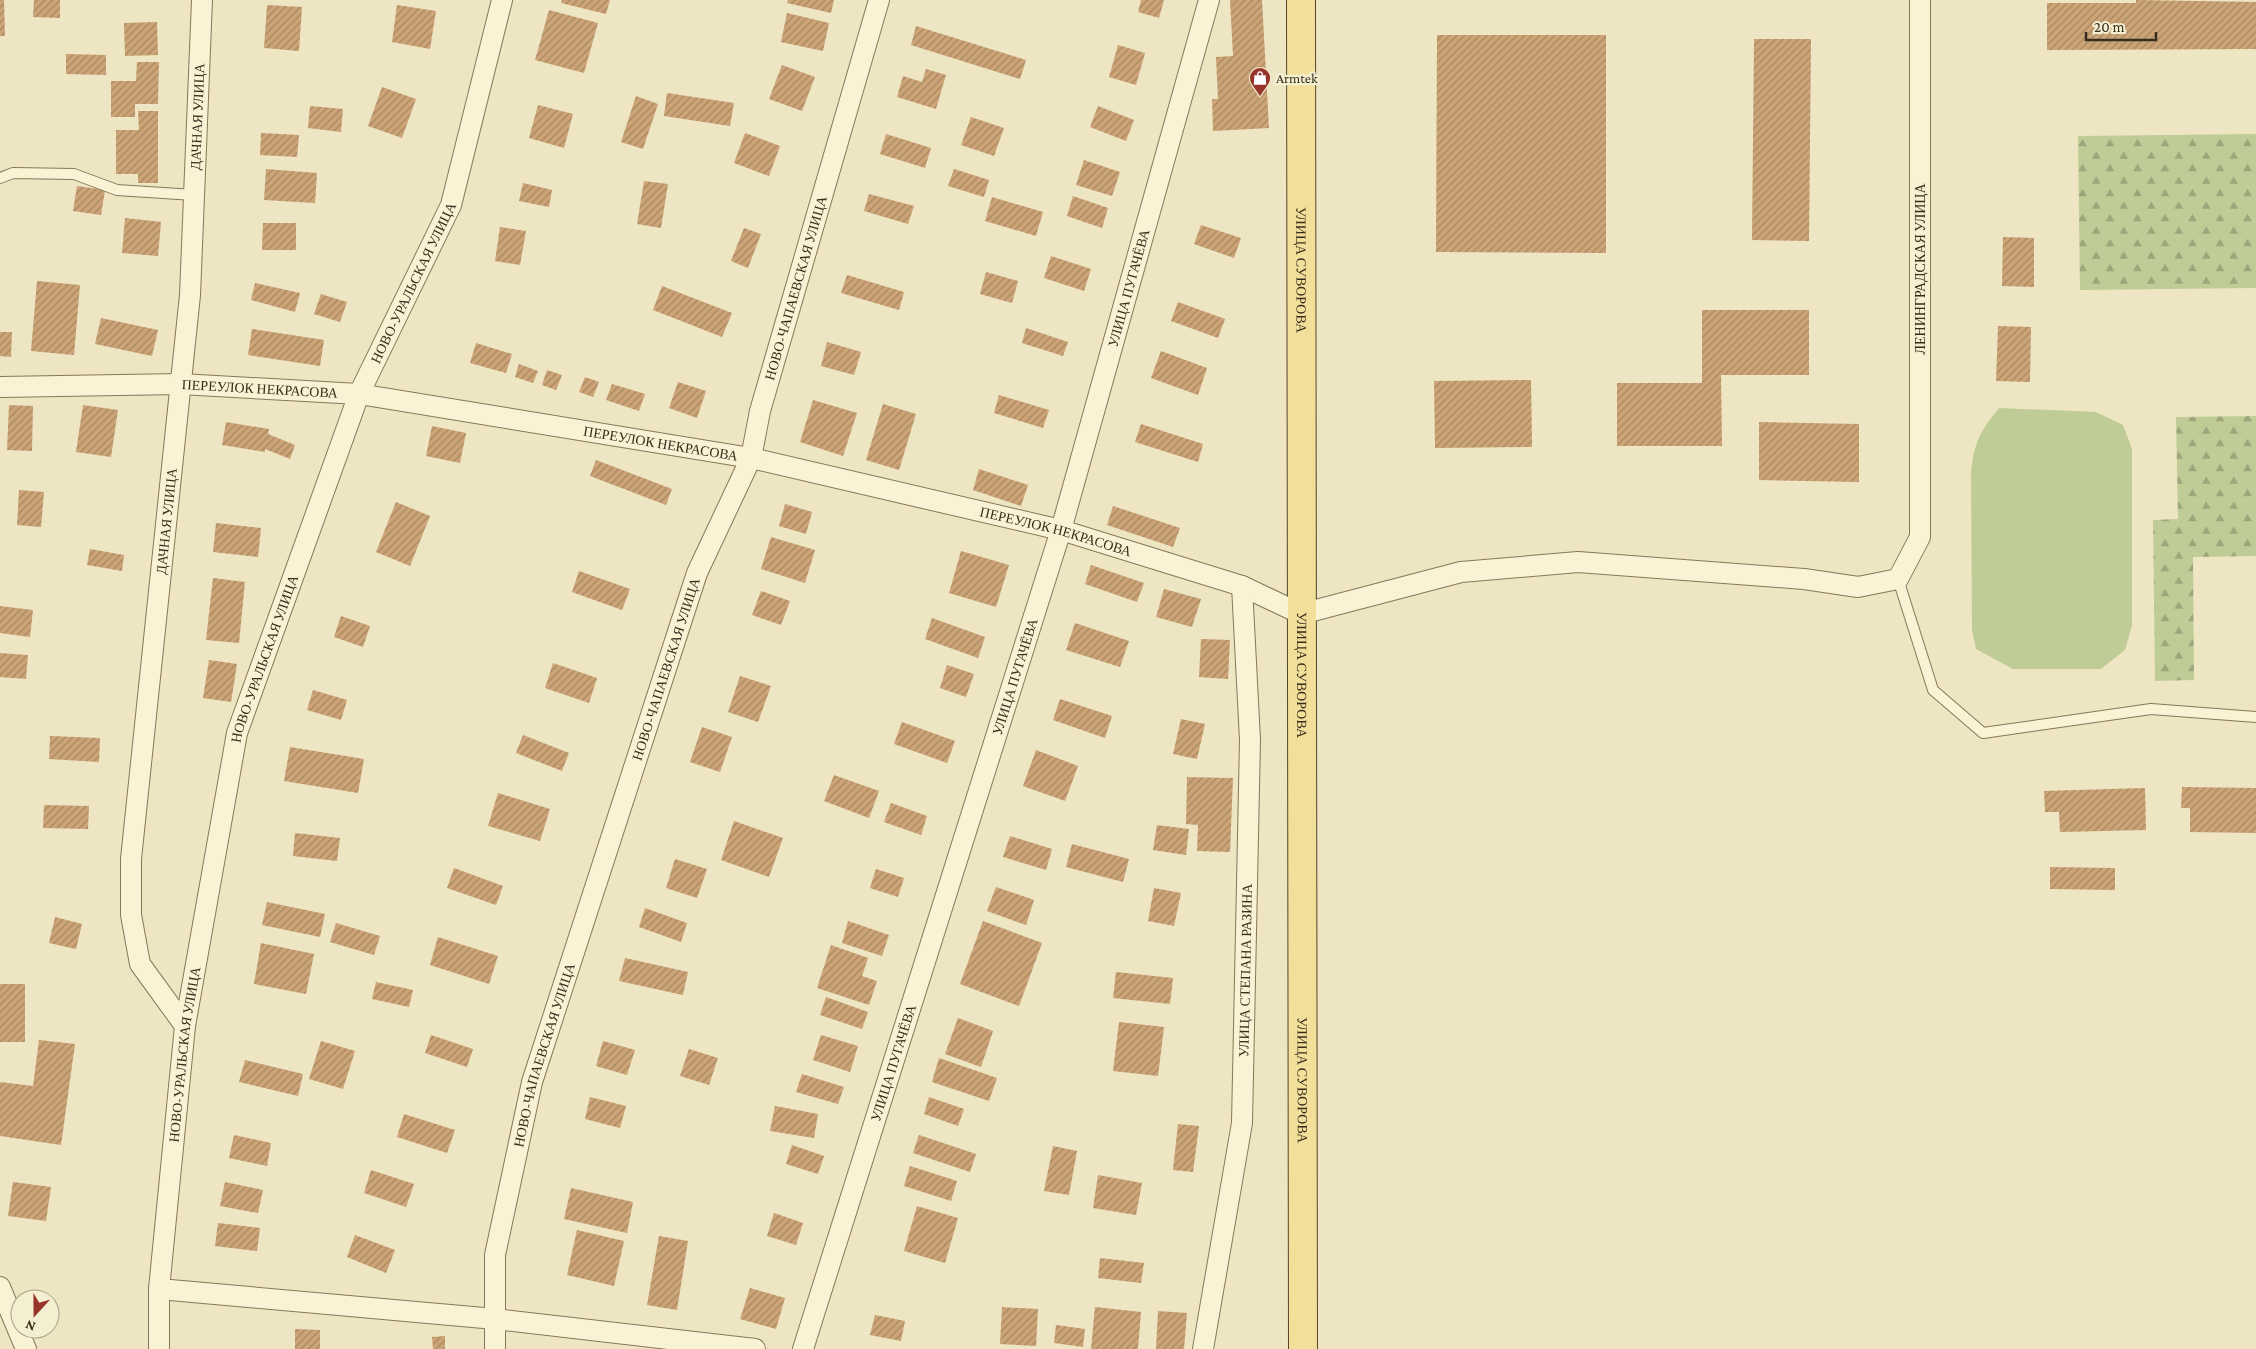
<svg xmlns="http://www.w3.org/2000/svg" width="2256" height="1349" viewBox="0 0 2256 1349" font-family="'Crimson Pro',serif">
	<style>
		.grass { fill: #c0cc96 }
		.forest { fill: url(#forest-firs) }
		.building { fill: url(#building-hatch) }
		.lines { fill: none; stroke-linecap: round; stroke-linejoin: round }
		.service-casing { stroke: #887759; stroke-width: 12 }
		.minor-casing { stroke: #887759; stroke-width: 22 }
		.primary-casing { stroke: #55442d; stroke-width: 30 }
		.service { stroke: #f9f2d5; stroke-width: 10 }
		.minor { stroke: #f9f2d5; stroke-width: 20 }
		.primary { stroke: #f2df99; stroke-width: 28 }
		.labels { text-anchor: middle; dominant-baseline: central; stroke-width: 4.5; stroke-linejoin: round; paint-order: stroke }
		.poi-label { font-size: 14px; fill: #372d1d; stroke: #f5efd1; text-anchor: start }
		.street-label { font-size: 14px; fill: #372d1d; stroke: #f5efd1 }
	</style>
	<defs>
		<pattern id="forest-firs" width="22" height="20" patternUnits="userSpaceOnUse" patternTransform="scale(1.25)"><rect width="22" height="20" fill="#c0cc96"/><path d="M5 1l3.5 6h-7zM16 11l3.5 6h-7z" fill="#9da67a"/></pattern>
		<pattern id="building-hatch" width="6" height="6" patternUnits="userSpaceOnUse" patternTransform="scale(1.25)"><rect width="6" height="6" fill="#cca477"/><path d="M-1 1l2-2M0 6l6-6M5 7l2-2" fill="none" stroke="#a68661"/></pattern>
	</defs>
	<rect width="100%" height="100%" fill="#eee5c2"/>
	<path class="grass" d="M1999,408L2096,412L2123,425L2132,449V626L2125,650L2101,669H2013L1976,649L1972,630L1971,472C1974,443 1980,431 1999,408Z"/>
	<g class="forest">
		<path d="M2256,134V288L2080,290L2078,136Z"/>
		<path d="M2256,416V556L2193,557L2194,680L2155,681L2153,520L2178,519L2176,417Z"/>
	</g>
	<g class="building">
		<path d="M0,0H4L5,36H0Z"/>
		<path d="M34,0H60V18L33,17Z"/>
		<path d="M562,0H610L606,14L561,3Z"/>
		<path d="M788,0H834L831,13L787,3Z"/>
		<path d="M1141,0H1164L1159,18L1138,12Z"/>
		<path d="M1230,0H1262L1269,128L1213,131L1212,99H1218L1216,57L1233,56Z"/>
		<path d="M2136,0L2256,2V49L2047,50V3H2136Z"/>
		<path d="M267,5L302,7L299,51L264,48Z"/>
		<path d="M397,5L436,11L430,49L392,42Z"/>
		<path d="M549,10L598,23L584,73L535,60Z"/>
		<path d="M787,13L829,23L823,51L781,42Z"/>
		<path d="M157,22L158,55L125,56L124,23Z"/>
		<path d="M916,26L1026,60L1020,79L911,45Z"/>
		<path d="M1437,35H1606V253L1436,252Z"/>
		<path d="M1754,39H1811L1809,241L1752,240Z"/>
		<path d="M1118,45L1145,53L1136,85L1109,77Z"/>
		<path d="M66,54L106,55V75L66,74Z"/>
		<path d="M137,62H159L158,104H135V117H111V81H136Z"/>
		<path d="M782,65L815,77L802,111L769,99Z"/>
		<path d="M926,69L946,75L936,109L897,97L903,76L922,82Z"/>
		<path d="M382,87L416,99L402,138L368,126Z"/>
		<path d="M667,93L734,103L730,126L664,116Z"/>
		<path d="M636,96L658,104L643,149L621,142Z"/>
		<path d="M538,105L573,114L564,148L529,138Z"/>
		<path d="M310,106L343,109L341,132L308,128Z"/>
		<path d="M1098,106L1134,120L1126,141L1090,127Z"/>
		<path d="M138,111H158V183H138V174H116V130H139Z"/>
		<path d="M971,117L1004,128L994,156L961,145Z"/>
		<path d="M261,133L299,135L297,157L260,155Z"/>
		<path d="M745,133L780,146L769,176L734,163Z"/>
		<path d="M886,134L931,148L925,168L880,154Z"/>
		<path d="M1084,160L1120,172L1112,196L1076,185Z"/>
		<path d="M266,169L317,173L315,203L264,200Z"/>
		<path d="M954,169L989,180L984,197L948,186Z"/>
		<path d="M644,181L668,184L661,228L637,224Z"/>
		<path d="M523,183L552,190L549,207L519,201Z"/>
		<path d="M77,186L105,190L101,215L73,211Z"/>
		<path d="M869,194L914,206L908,224L864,211Z"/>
		<path d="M1073,196L1108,208L1102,228L1067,216Z"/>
		<path d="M992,197L1043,212L1036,236L985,221Z"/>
		<path d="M125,218L161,222L158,256L122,253Z"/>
		<path d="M263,223H296V250H262Z"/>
		<path d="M1201,225L1241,238L1234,258L1194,244Z"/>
		<path d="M500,227L526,231L520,265L495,261Z"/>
		<path d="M744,228L761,234L748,268L731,261Z"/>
		<path d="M2003,237L2034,238V287L2002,286Z"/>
		<path d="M1051,256L1091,269L1084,291L1044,278Z"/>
		<path d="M986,272L1018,281L1012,303L980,294Z"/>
		<path d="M847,275L904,292L899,310L841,293Z"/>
		<path d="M37,281L80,285L74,355L31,351Z"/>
		<path d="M255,283L300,293L295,312L251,300Z"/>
		<path d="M662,286L732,313L722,337L653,310Z"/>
		<path d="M321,294L347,302L340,322L314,314Z"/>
		<path d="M1178,302L1225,319L1218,338L1171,321Z"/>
		<path d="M1702,310H1809V375H1721L1722,446H1617V383H1702Z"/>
		<path d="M101,318L158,330L152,356L95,344Z"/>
		<path d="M1998,326L2031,327L2030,382L1996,381Z"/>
		<path d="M1026,328L1068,342L1063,356L1022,343Z"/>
		<path d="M252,329L324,340L320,366L248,355Z"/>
		<path d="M0,332H12L11,357L0,356Z"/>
		<path d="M827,342L861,352L854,375L821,366Z"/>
		<path d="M476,343L512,354L506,373L470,363Z"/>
		<path d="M1161,351L1207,368L1198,395L1151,378Z"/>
		<path d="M519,364L538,371L533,383L515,377Z"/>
		<path d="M547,370L562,375L556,390L542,385Z"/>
		<path d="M585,377L599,382L593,397L579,392Z"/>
		<path d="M1531,380L1532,447L1435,448L1434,381Z"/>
		<path d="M678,382L706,391L697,418L669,408Z"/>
		<path d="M612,384L645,394L639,411L606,400Z"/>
		<path d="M999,395L1049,410L1043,428L994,413Z"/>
		<path d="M813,400L857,413L843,456L800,442Z"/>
		<path d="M883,404L916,414L899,470L866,460Z"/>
		<path d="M9,405L33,406L32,451L7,450Z"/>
		<path d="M83,405L118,410L111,457L76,452Z"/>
		<path d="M226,422L269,429L268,434L295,445L290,459L265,449V452L222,445Z"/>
		<path d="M1759,422L1859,424V482L1759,480Z"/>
		<path d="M1141,424L1203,444L1198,462L1135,442Z"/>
		<path d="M432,426L466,433L460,463L426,456Z"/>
		<path d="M596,460L672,489L666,505L590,476Z"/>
		<path d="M979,469L1028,485L1021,506L973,490Z"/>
		<path d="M19,490L44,492L41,527L17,525Z"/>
		<path d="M396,502L430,516L410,566L376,552Z"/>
		<path d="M785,504L812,512L806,534L779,526Z"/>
		<path d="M1113,506L1180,528L1173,547L1107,525Z"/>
		<path d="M216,523L261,528L258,557L213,552Z"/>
		<path d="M771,537L815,550L805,583L761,569Z"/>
		<path d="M90,549L124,555L122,571L87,565Z"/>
		<path d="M961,551L1009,565L996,607L949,593Z"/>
		<path d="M1091,565L1144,583L1137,602L1085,584Z"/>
		<path d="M579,571L630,589L622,610L572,592Z"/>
		<path d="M213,578L245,582L239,643L206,640Z"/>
		<path d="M1164,589L1201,599L1192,627L1156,617Z"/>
		<path d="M761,591L790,601L781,625L752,615Z"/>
		<path d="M0,606L33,610L30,637L0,633Z"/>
		<path d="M341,616L370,626L363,647L334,637Z"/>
		<path d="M932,618L985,637L978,658L925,639Z"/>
		<path d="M1075,623L1129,641L1120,667L1066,650Z"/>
		<path d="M1201,639L1230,640L1228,679L1199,677Z"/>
		<path d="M0,653L28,655L26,679L0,677Z"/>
		<path d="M209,660L237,664L231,702L203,698Z"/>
		<path d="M553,663L597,678L589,703L545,688Z"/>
		<path d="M947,665L974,674L966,697L940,688Z"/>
		<path d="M740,676L771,686L758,722L728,712Z"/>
		<path d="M313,690L347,700L341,720L307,710Z"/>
		<path d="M1060,699L1112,716L1105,738L1053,720Z"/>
		<path d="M1181,719L1205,724L1197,759L1173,754Z"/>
		<path d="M902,722L955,741L947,763L894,744Z"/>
		<path d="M702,727L732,737L720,772L690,762Z"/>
		<path d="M523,735L569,753L562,771L516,753Z"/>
		<path d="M50,736L100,738L99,762L49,759Z"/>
		<path d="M290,747L364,759L358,793L284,781Z"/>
		<path d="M1036,750L1078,766L1065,801L1023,786Z"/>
		<path d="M834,775L879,791L869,818L824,801Z"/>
		<path d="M1187,777L1233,778L1230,852L1197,851L1198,825L1186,824Z"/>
		<path d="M2182,787L2256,788V833L2190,832V808H2181Z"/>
		<path d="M2145,788L2146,830L2060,832L2059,812H2045L2044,791Z"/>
		<path d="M498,793L550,809L540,841L488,826Z"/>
		<path d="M891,803L927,816L921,835L884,822Z"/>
		<path d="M44,805L89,806L88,829L43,828Z"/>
		<path d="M734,821L783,838L769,877L721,860Z"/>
		<path d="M1157,825L1189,829L1186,855L1153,850Z"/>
		<path d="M295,833L340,838L337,861L293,856Z"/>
		<path d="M1010,836L1052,849L1046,870L1003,857Z"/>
		<path d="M1072,844L1129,859L1123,882L1066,867Z"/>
		<path d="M675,859L707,869L697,898L666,888Z"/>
		<path d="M2050,867L2115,868V890L2050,889Z"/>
		<path d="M454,868L503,886L496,905L447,888Z"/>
		<path d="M876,869L904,878L898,897L870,888Z"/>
		<path d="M996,887L1034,900L1026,925L987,911Z"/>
		<path d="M1154,888L1181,893L1174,926L1148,921Z"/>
		<path d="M267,902L325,914L320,937L262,925Z"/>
		<path d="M645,908L687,923L681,942L639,927Z"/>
		<path d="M55,917L82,924L76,949L49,943Z"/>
		<path d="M848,921L889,935L882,956L842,943Z"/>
		<path d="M983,921L1042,943L1019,1006L960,984Z"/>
		<path d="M336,923L380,936L374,955L330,942Z"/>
		<path d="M438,937L498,956L489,984L430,965Z"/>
		<path d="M261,943L314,954L306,994L254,984Z"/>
		<path d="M831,945L868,958L862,976L877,981L869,1005L817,988Z"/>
		<path d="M625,958L688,972L683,995L619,981Z"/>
		<path d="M1116,972L1173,978L1170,1004L1113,998Z"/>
		<path d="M376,982L413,990L409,1007L372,999Z"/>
		<rect x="0" y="984" width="25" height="58"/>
		<path d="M826,997L868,1012L862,1029L820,1015Z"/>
		<path d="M958,1018L993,1031L981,1067L945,1054Z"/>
		<path d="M1119,1022L1164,1027L1158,1076L1113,1071Z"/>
		<path d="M431,1035L473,1049L467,1067L425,1053Z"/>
		<path d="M821,1035L858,1046L850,1072L813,1060Z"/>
		<path d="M39,1040L75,1044L61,1145L0,1136V1082L33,1086Z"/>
		<path d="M321,1041L355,1051L343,1089L309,1079Z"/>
		<path d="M603,1041L635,1050L627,1075L596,1066Z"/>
		<path d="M689,1049L718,1058L709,1085L680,1076Z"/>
		<path d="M939,1058L997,1078L989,1101L932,1082Z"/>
		<path d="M245,1060L303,1074L298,1096L239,1082Z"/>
		<path d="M802,1074L844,1087L838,1104L796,1092Z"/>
		<path d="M590,1097L626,1106L620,1128L585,1119Z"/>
		<path d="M929,1097L964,1109L958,1126L924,1114Z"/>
		<path d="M775,1106L818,1114L814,1138L770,1131Z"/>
		<path d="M404,1114L455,1130L447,1153L397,1137Z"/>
		<path d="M1178,1124L1199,1126L1193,1172L1173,1170Z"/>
		<path d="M234,1135L271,1143L267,1166L229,1158Z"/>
		<path d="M919,1135L976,1154L970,1172L913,1153Z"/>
		<path d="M792,1145L824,1156L818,1174L786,1164Z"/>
		<path d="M1053,1146L1077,1151L1069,1195L1044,1191Z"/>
		<path d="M910,1166L957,1181L951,1201L904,1186Z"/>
		<path d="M371,1170L414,1184L406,1207L364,1193Z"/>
		<path d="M1098,1175L1142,1183L1136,1215L1093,1208Z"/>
		<path d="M13,1182L51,1187L46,1221L8,1216Z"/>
		<path d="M225,1182L263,1190L258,1213L220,1206Z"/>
		<path d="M571,1188L633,1202L627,1233L564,1219Z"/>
		<path d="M917,1206L958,1218L945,1263L904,1251Z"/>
		<path d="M774,1213L803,1223L796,1245L767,1236Z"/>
		<path d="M218,1223L260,1228L257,1251L215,1246Z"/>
		<path d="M577,1230L624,1241L614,1286L567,1275Z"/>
		<path d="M355,1235L395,1250L386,1273L347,1257Z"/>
		<path d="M659,1236L688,1241L677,1310L647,1305Z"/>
		<path d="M1100,1258L1144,1263L1141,1283L1098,1278Z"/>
		<path d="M750,1288L785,1298L776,1329L740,1319Z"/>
		<path d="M1002,1307L1038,1309L1036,1346L1000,1344Z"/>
		<path d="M1095,1307L1141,1312L1138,1349H1091Z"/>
		<path d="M1158,1311L1187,1313L1184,1349H1156Z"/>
		<path d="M875,1315L905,1321L901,1341L870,1335Z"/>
		<path d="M1056,1325L1085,1329L1083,1347L1054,1343Z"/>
		<path d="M295,1329L320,1330V1349H295Z"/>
		<path d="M445,1336V1349H433L432,1337Z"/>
	</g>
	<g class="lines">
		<g class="service-casing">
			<g id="service">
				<path d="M0,178L13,173L74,174L117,190L194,195"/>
				<path d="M1898,579L1933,690L1983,733L2151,709L2256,717"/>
			</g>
		</g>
		<g class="minor-casing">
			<g id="minor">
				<path id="s1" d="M0,387L180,384L359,394L751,458L1061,530L1242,586L1301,614L1461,572L1578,562L1804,579L1858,587L1898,579L1920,537V0"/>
				<path id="s2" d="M185,1026L140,964L131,915V859L190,295L202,0"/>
				<path d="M0,1287L26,1349"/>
				<path d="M159,1289L495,1319L755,1349"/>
				<path id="s3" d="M159,1349V1289L185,1026L237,733L359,394L451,205L502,0"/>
				<path id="s4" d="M495,1349V1255L532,1082L697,573L751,458L760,411L879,0"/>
				<path id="s5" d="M803,1349L1061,530L1209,0"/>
				<path id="s6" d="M1203,1349L1242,1123L1250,740L1242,586"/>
			</g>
		</g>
		<g class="primary-casing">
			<g id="primary">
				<path id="s7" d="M1301,0L1303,1349"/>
			</g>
		</g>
		<use href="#service" class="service"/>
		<use href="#minor" class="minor"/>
		<use href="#primary" class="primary"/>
	</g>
	<defs>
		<g id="shop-pin" transform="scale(1.125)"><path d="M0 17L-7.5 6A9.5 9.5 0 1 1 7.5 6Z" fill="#973429" stroke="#f5efd1"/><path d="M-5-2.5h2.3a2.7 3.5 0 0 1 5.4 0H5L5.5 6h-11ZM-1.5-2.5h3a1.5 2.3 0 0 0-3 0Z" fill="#fff"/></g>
	</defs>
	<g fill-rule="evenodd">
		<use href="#shop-pin" x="1260" y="78"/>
	</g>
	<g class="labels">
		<g class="poi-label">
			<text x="1276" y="78">Armtek</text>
		</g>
		<g class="street-label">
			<text stroke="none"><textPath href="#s2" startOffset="928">ДАЧНАЯ УЛИЦА</textPath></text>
			<text transform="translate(1920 269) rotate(-90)">ЛЕНИНГРАДСКАЯ УЛИЦА</text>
			<text stroke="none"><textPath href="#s7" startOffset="270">УЛИЦА СУВОРОВА</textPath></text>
			<text stroke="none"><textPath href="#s3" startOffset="1106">НОВО-УРАЛЬСКАЯ УЛИЦА</textPath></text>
			<text stroke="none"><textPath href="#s4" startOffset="1109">НОВО-ЧАПАЕВСКАЯ УЛИЦА</textPath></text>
			<text stroke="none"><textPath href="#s5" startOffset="1110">УЛИЦА ПУГАЧЁВА</textPath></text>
			<text stroke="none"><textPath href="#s1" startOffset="260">ПЕРЕУЛОК НЕКРАСОВА</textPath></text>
			<text stroke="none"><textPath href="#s1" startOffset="665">ПЕРЕУЛОК НЕКРАСОВА</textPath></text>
			<text stroke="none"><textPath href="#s2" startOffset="522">ДАЧНАЯ УЛИЦА</textPath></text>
			<text stroke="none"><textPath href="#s1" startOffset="1070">ПЕРЕУЛОК НЕКРАСОВА</textPath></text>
			<text stroke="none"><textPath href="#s3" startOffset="701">НОВО-УРАЛЬСКАЯ УЛИЦА</textPath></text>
			<text stroke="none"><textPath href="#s4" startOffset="705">НОВО-ЧАПАЕВСКАЯ УЛИЦА</textPath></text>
			<text stroke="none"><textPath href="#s7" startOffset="675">УЛИЦА СУВОРОВА</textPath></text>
			<text stroke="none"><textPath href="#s5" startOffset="705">УЛИЦА ПУГАЧЁВА</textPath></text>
			<text stroke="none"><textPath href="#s6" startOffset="382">УЛИЦА СТЕПАНА РАЗИНА</textPath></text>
			<text stroke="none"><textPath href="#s3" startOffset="296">НОВО-УРАЛЬСКАЯ УЛИЦА</textPath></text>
			<text stroke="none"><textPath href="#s4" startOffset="300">НОВО-ЧАПАЕВСКАЯ УЛИЦА</textPath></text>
			<text stroke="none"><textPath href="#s5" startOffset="300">УЛИЦА ПУГАЧЁВА</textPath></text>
			<text stroke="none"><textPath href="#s7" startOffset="1080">УЛИЦА СУВОРОВА</textPath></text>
		</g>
	</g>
	<g transform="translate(35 1314) rotate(201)"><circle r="24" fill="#f5efd1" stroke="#a9a189"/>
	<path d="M0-4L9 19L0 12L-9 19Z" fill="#973429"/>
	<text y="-8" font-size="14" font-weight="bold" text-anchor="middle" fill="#372d1d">N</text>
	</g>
	<path d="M2086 32v8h70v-8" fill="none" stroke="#372d1d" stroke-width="2.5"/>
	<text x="2094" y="32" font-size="15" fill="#372d1d" stroke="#f5efd1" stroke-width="4" paint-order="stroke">20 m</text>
</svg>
